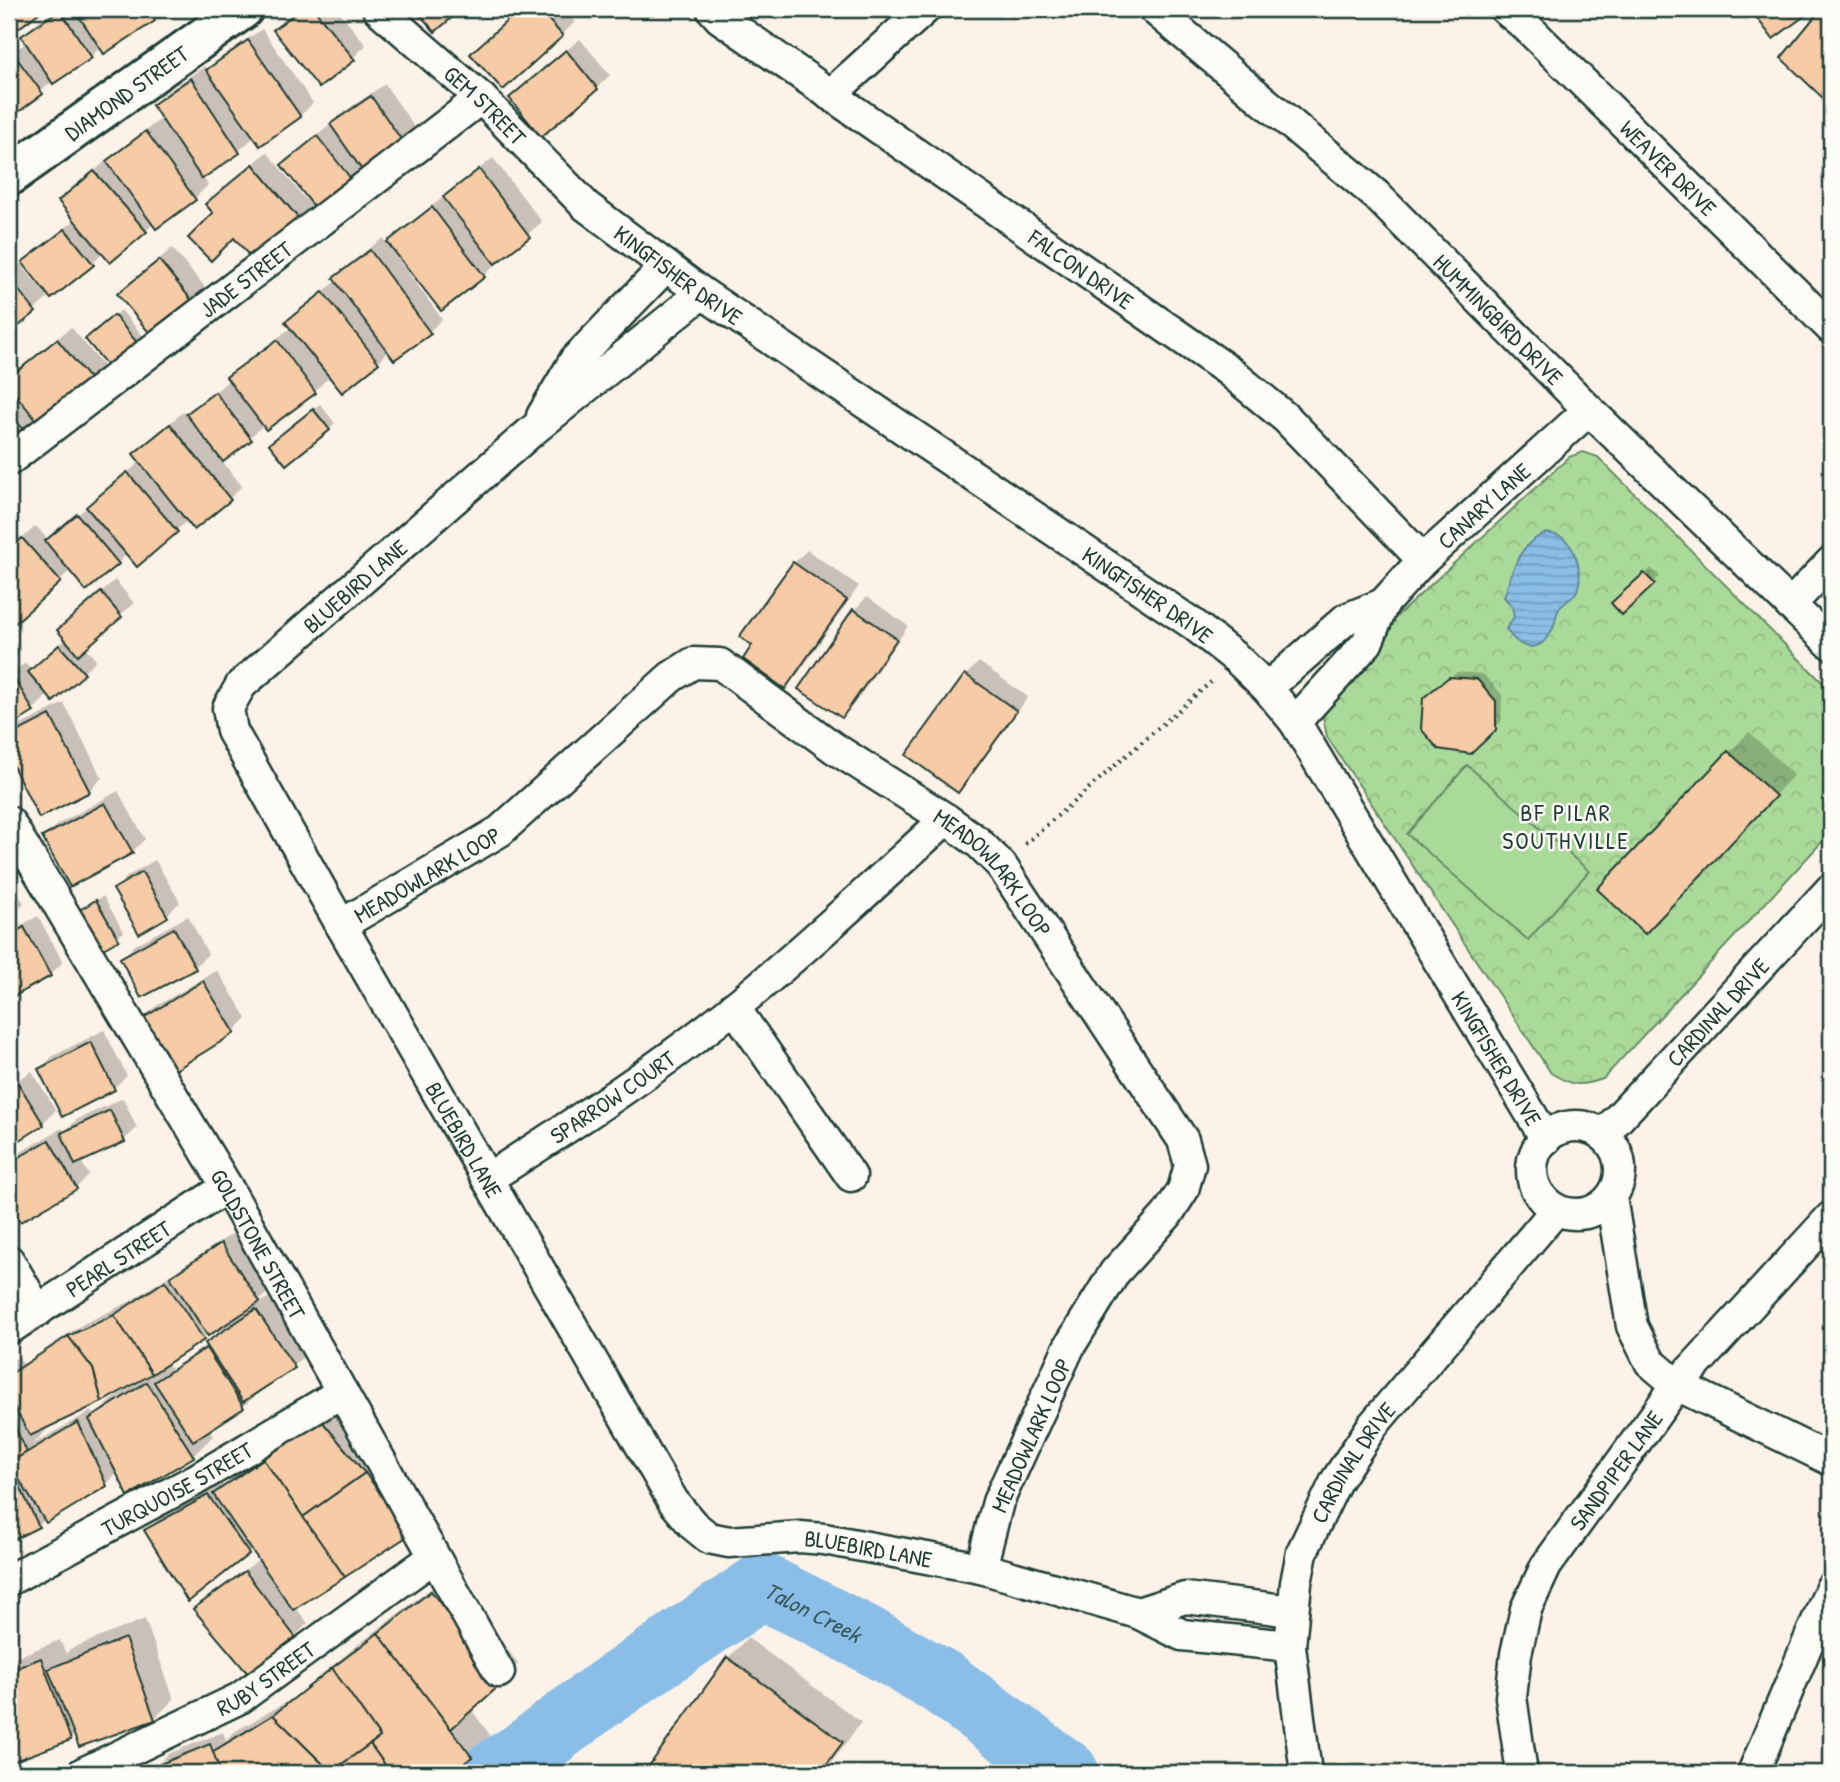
<svg xmlns="http://www.w3.org/2000/svg" width="1840" height="1782" viewBox="0 0 1840 1782" font-family="'Patrick Hand',sans-serif">
	<style>
		.park { fill: url(#park-crowns); stroke: #648c66; stroke-width: 2 }
		.pitch { fill: #aada99; stroke: #648c66; stroke-width: 2 }
		.water { fill: url(#water-rules); stroke: #5f8a9f; stroke-width: 2 }
		.shadow { fill: #0003; fill-rule: evenodd }
		.lines { fill: none; stroke-linecap: round; stroke-linejoin: round }
		.river { stroke: #8abee7; stroke-width: 66 }
		.building { fill: #f6cba5; stroke: #1f3d34; stroke-width: 2 }
		.street-casing { stroke: #1f3d34; stroke-width: 35 }
		.secondary-casing { stroke: #1f3d34; stroke-width: 44 }
		.path { stroke: #1f3d34; stroke-width: 4.5; stroke-dasharray: 2 5; stroke-linecap: butt }
		.street { stroke: #fdfcf7; stroke-width: 30 }
		.secondary { stroke: #fdfcf7; stroke-width: 38 }
		.labels { text-anchor: middle; dominant-baseline: central; stroke-width: 5; stroke-linejoin: round; paint-order: stroke }
		.street-label { font-size: 23px; fill: #1f3d34; stroke: #fdfcf7 }
		.neighbourhood-label { font-size: 24px; letter-spacing: 2px; fill: #1f3d34; stroke: #fdfcf7 }
		.water-label { font-size: 24px; font-style: italic; fill: #3a5d61; stroke: #fdfcf7 }
	</style>
	<defs>
		<pattern id="park-crowns" width="20" height="18" patternUnits="userSpaceOnUse" patternTransform="scale(1.75)"><rect width="20" height="18" fill="#aada99"/><path d="M2 6a3 3 0 1 1 6 0M12 15a3 3 0 1 1 6 0" fill="none" stroke="#92bc84"/></pattern>
		<pattern id="water-rules" width="6" height="5" patternUnits="userSpaceOnUse" patternTransform="scale(1.75)"><rect width="6" height="5" fill="#8abee7"/><path d="M0 2.5h6" fill="none" stroke="#709cbc"/></pattern>
	</defs>
	<rect width="100%" height="100%" fill="#fcf2e7"/>
	<filter id="ink" filterUnits="userSpaceOnUse"><feTurbulence type="fractalNoise" baseFrequency=".0143" numOctaves="2"/><feDisplacementMap in="SourceGraphic" scale="14" xChannelSelector="R" yChannelSelector="G"/><feConvolveMatrix kernelMatrix="1 2 1 2 8 2 1 2 1" color-interpolation-filters="sRGB"/></filter>
	<g filter="url(#ink)">
		<path class="park" d="M1583,452L1598,457L1831,691V832L1603,1079C1579,1087 1572,1086 1551,1073L1327,737L1323,716L1324,705L1384,628L1569,457Z"/>
		<path class="pitch" d="M1467,765L1589,871L1528,940L1407,834Z"/>
		<path class="water" d="M1547,533C1552,534 1559,535 1563,538C1577,549 1585,578 1575,594C1571,600 1562,603 1559,609C1555,615 1556,624 1552,630C1539,655 1520,650 1506,629L1514,617L1512,606L1504,597C1513,571 1518,542 1547,533Z"/>
		<g class="shadow">
			<path d="M9,9H42L9,36Z"/>
			<path d="M58,9H165L154,20L101,46L91,57L52,82L9,116V55L27,42L23,36L36,23Z"/>
			<path d="M300,9H337L366,45L353,58L276,31Z"/>
			<path d="M521,9H563L575,22L562,35L485,41Z"/>
			<path d="M1824,9H1831V104L1783,58Z"/>
			<path d="M262,29L313,103L300,116L260,144L255,136L239,151L202,176L208,185L195,198L156,227L154,223L146,231L103,253L92,264L25,262L75,220L60,201L108,159L109,160L122,148L163,117L154,105L167,92L205,66L208,71L221,57Z"/>
			<path d="M580,39L610,75L597,88L525,85Z"/>
			<path d="M385,84L417,131L304,225L215,213L221,191L267,152L305,199L308,197L283,165L345,111Z"/>
			<path d="M493,158L542,222L496,261L497,263L484,276L394,248L392,250L442,319L429,332L389,351L378,362L319,361L317,363L328,378L315,391L264,425L222,461L242,486L229,499L188,520L137,565L127,553L118,563L71,570L14,622L9,616V550L36,526L48,540L141,461L135,454L148,441L183,412L187,416L230,379L229,377L242,364L292,327L288,322L337,280L335,278L348,265L383,238L388,244L403,229Z"/>
			<path d="M172,248L210,293L197,306L119,294Z"/>
			<path d="M12,253L48,298L9,332V255Z"/>
			<path d="M121,310L145,338L139,344L93,333Z"/>
			<path d="M71,327L105,368L37,419L9,444V379Z"/>
			<path d="M320,404L335,423L329,429L277,438Z"/>
			<path d="M807,550L859,586L798,674L785,687L794,563Z"/>
			<path d="M1651,568L1659,577L1622,612L1614,603Z"/>
			<path d="M115,580L134,603L85,647L96,660L83,673L40,687L46,697L33,710L9,725V673L26,663L31,671L66,639L72,617Z"/>
			<path d="M867,597L908,626L855,703L842,716L854,610Z"/>
			<path d="M9,633L21,651L9,663Z"/>
			<path d="M979,662L1028,697L971,777L958,790L908,755L966,675Z"/>
			<path d="M1457,672L1483,674L1502,695L1501,722L1470,752L1432,692Z"/>
			<path d="M64,703L102,778L89,791L40,816L9,754V734L15,728Z"/>
			<path d="M1749,732L1794,775L1664,912L1599,889Z"/>
			<path d="M118,791L145,839L132,852L45,837L58,824Z"/>
			<path d="M155,860L180,902L167,915L139,932L115,889L128,876Z"/>
			<path d="M9,879L24,903L9,918Z"/>
			<path d="M103,896L124,932L96,951L75,914Z"/>
			<path d="M38,916L63,962L50,975L9,997V932Z"/>
			<path d="M188,916L208,954L195,967L142,996L122,958L135,945Z"/>
			<path d="M217,970L247,1018L234,1031L142,1020L155,1007Z"/>
			<path d="M104,1030L127,1076L113,1089L40,1069L53,1056Z"/>
			<path d="M32,1071L56,1110L43,1123L9,1145V1086Z"/>
			<path d="M123,1098L137,1128L123,1141L81,1161L89,1175L76,1188L21,1220L9,1199V1159L62,1128L65,1132L76,1120Z"/>
			<path d="M235,1232L272,1288L254,1306L270,1297L307,1354L243,1406L208,1429L213,1436L193,1456L118,1472L106,1485L45,1519L38,1526L9,1540V1362L19,1357L23,1364L83,1324L129,1302ZM224,1324L208,1344L171,1369L167,1362ZM126,1387L127,1389L111,1400L94,1417L91,1411L33,1444L52,1425Z"/>
			<path d="M335,1409L422,1519L295,1607L308,1623L295,1636L248,1672L196,1609L209,1596L260,1559L253,1549L189,1599L147,1531L160,1517L221,1483L224,1486L235,1475L283,1441Z"/>
			<path d="M452,1572L518,1664L471,1709L490,1735L449,1773H158L155,1767L168,1754L223,1732L226,1741L234,1732L295,1697L354,1648Z"/>
			<path d="M145,1619L174,1699L154,1719L76,1734L70,1739L9,1761V1660L60,1640L66,1654L70,1649Z"/>
			<path d="M748,1638L861,1722L824,1773H646L728,1658Z"/>
		</g>
		<g class="lines">
			<path class="river" id="s1" d="M493,1773L521,1756L598,1698L762,1586L867,1639L940,1681L1066,1773"/>
		</g>
		<g class="building">
			<path d="M9,9H44L15,31L9,22Z"/>
			<path d="M74,9H147L155,21L104,54Z"/>
			<path d="M301,9H314L355,60L319,88L273,30Z"/>
			<path d="M415,9H462L435,32Z"/>
			<path d="M520,9H539L563,36L503,90L470,54Z"/>
			<path d="M1750,9H1814L1773,39Z"/>
			<path d="M1821,9H1831V106L1781,58Z"/>
			<path d="M60,10L92,58L53,84L21,36Z"/>
			<path d="M248,40L301,117L260,146L206,70Z"/>
			<path d="M566,50L598,89L541,137L509,98Z"/>
			<path d="M13,53L43,94L9,119V57Z"/>
			<path d="M191,78L240,153L202,179L152,105Z"/>
			<path d="M371,96L405,145L364,173L330,124Z"/>
			<path d="M146,131L196,200L156,229L106,161Z"/>
			<path d="M317,136L356,185L320,214L281,165Z"/>
			<path d="M253,164L305,226L258,266L234,238L211,261L188,238L213,213L205,204Z"/>
			<path d="M479,169L530,237L495,264L443,197Z"/>
			<path d="M94,171L147,232L110,263L58,201Z"/>
			<path d="M432,207L485,277L441,311L387,242Z"/>
			<path d="M65,229L94,265L51,299L22,262Z"/>
			<path d="M370,250L431,334L394,360L333,278Z"/>
			<path d="M159,260L198,308L157,342L117,294Z"/>
			<path d="M9,278L36,312L9,334Z"/>
			<path d="M323,292L379,363L342,393L285,322Z"/>
			<path d="M114,315L140,346L111,370L85,339Z"/>
			<path d="M57,339L93,383L41,426L9,386V378Z"/>
			<path d="M277,340L316,393L266,430L226,377Z"/>
			<path d="M215,392L252,440L223,462L186,414Z"/>
			<path d="M313,409L330,430L286,465L269,444Z"/>
			<path d="M9,411L26,433L9,446Z"/>
			<path d="M170,424L231,500L194,530L133,454Z"/>
			<path d="M127,472L178,532L137,567L86,507Z"/>
			<path d="M77,514L119,564L86,591L45,541Z"/>
			<path d="M22,538L61,582L14,624L9,619V550Z"/>
			<path d="M793,562L847,600L785,689L743,659L752,645L739,637Z"/>
			<path d="M1644,573L1655,584L1622,615L1611,603Z"/>
			<path d="M101,592L122,617L78,655L57,630Z"/>
			<path d="M853,609L897,639L842,718L798,689Z"/>
			<path d="M59,645L85,674L53,702L28,672Z"/>
			<path d="M12,674L34,712L9,727V676Z"/>
			<path d="M965,674L1017,711L958,793L906,755Z"/>
			<path d="M1449,677L1477,679L1496,701V730L1471,754L1438,749L1421,729L1423,698Z"/>
			<path d="M50,715L90,792L39,818L9,758V736Z"/>
			<path d="M1728,751L1776,796L1645,934L1597,889Z"/>
			<path d="M105,803L133,853L70,887L42,837Z"/>
			<path d="M142,872L168,917L139,934L113,889Z"/>
			<path d="M96,900L119,940L96,953L73,914Z"/>
			<path d="M24,927L51,976L9,999V936Z"/>
			<path d="M174,928L196,969L141,998L120,958Z"/>
			<path d="M203,981L235,1033L172,1072L140,1020Z"/>
			<path d="M91,1042L115,1090L62,1117L38,1069Z"/>
			<path d="M18,1083L44,1125L9,1147V1089Z"/>
			<path d="M110,1110L125,1142L75,1165L61,1133Z"/>
			<path d="M49,1140L77,1189L20,1222L9,1202V1163Z"/>
			<path d="M221,1243L260,1302L208,1336L170,1277Z"/>
			<path d="M165,1281L204,1340L152,1374L114,1315Z"/>
			<path d="M256,1309L295,1368L243,1402L205,1343Z"/>
			<path d="M114,1315L152,1374L102,1402L93,1369L68,1336Z"/>
			<path d="M68,1336L93,1369L102,1402L30,1436L9,1397V1375Z"/>
			<path d="M206,1348L244,1408L193,1441L154,1382Z"/>
			<path d="M147,1382L194,1457L128,1496L89,1419Z"/>
			<path d="M9,1415L27,1452L9,1463Z"/>
			<path d="M321,1420L365,1473L303,1517L263,1459Z"/>
			<path d="M78,1422L107,1486L46,1523L9,1463Z"/>
			<path d="M263,1459L345,1577L293,1610L213,1494Z"/>
			<path d="M9,1463L39,1527L9,1542Z"/>
			<path d="M365,1473L411,1534L345,1577L303,1517Z"/>
			<path d="M208,1495L249,1554L188,1602L144,1530Z"/>
			<path d="M245,1571L296,1638L248,1674L193,1609Z"/>
			<path d="M431,1591L500,1685L451,1729L378,1633Z"/>
			<path d="M378,1633L472,1757L452,1773H391L370,1744L380,1737L332,1668Z"/>
			<path d="M125,1638L155,1720L79,1747L48,1669Z"/>
			<path d="M727,1657L843,1742L820,1773H644Z"/>
			<path d="M41,1658L71,1740L9,1763V1671Z"/>
			<path d="M332,1668L380,1737L331,1772L273,1715Z"/>
			<path d="M273,1715L331,1772L332,1773H221L212,1752Z"/>
			<path d="M210,1744L221,1773H156L153,1767Z"/>
			<path d="M370,1744L391,1773H332L331,1772Z"/>
		</g>
		<g class="lines">
			<g class="street-casing">
				<g id="street">
					<path id="s2" d="M378,9L481,98L586,206L702,293L1193,624L1237,659L1267,688L1295,722L1546,1139"/>
					<path id="s3" d="M712,9L720,18L1229,371L1287,419L1423,560"/>
					<path id="s4" d="M1154,9L1376,195L1589,410L1831,644"/>
					<path id="s5" d="M1505,9L1527,27L1831,328"/>
					<path d="M830,95L925,9"/>
					<path id="s6" d="M702,293L532,431L241,685L228,708L232,731L341,925L673,1501L693,1525L709,1538L729,1542L800,1537L824,1539L981,1568L1138,1613L1182,1635L1290,1646"/>
					<path d="M542,416L575,360L666,266"/>
					<path id="s7" d="M9,460L481,98"/>
					<path d="M1790,605L1831,562"/>
					<path d="M1267,688L1346,619L1383,604"/>
					<path id="s8" d="M1295,722L1367,643L1383,604L1423,560L1589,410"/>
					<path id="s9" d="M9,822L227,1187L499,1672"/>
					<path id="s10" d="M341,925L500,831L671,677L693,663L720,664L834,748L946,819L978,842L1001,865L1183,1140L1190,1165L1183,1190L1167,1215L1115,1272L1069,1347L998,1502L981,1568"/>
					<path d="M734,1007L851,1176"/>
					<circle cx="1576" cy="1170" r="44"/>
					<path id="s11" d="M1603,1135L1831,889"/>
					<path id="s12" d="M487,1179C572,1125 657,1070 736,1006C808,947 877,882 946,819"/>
					<path d="M1611,1197L1632,1326L1650,1362L1677,1385L1831,1460"/>
					<path d="M9,1261L38,1311"/>
					<path id="s13" d="M9,1329L227,1187"/>
					<path id="s14" d="M9,1580L195,1480L342,1392"/>
					<path d="M1138,1613L1185,1598L1293,1611"/>
					<path id="s15" d="M83,1773L240,1698L434,1557"/>
					<path id="s16" d="M1306,1773L1290,1646L1296,1583L1302,1552L1336,1481L1373,1425L1556,1210"/>
					<path id="s17" d="M1522,1773L1511,1697L1516,1654L1526,1609L1546,1566L1677,1385L1831,1217"/>
					<path d="M1753,1773L1831,1588"/>
				</g>
			</g>
			<g class="secondary-casing">
				<g id="secondary">
					<path id="s18" d="M9,176L243,9"/>
				</g>
			</g>
			<path class="path" d="M1025,844L1211,682"/>
			<use href="#street" class="street"/>
			<use href="#secondary" class="secondary"/>
		</g>
	</g>
	<g class="labels">
		<g class="street-label">
			<text stroke="none"><textPath href="#s18" startOffset="144">DIAMOND STREET</textPath></text>
			<text stroke="none"><textPath href="#s2" startOffset="144">GEM STREET</textPath></text>
			<text stroke="none"><textPath href="#s5" startOffset="228">WEAVER DRIVE</textPath></text>
			<text stroke="none"><textPath href="#s3" startOffset="452">FALCON DRIVE</textPath></text>
			<text stroke="none"><textPath href="#s2" startOffset="402">KINGFISHER DRIVE</textPath></text>
			<text stroke="none"><textPath href="#s7" startOffset="298">JADE STREET</textPath></text>
			<text stroke="none"><textPath href="#s4" startOffset="464">HUMMINGBIRD DRIVE</textPath></text>
			<text stroke="none"><textPath href="#s8" startOffset="290">CANARY LANE</textPath></text>
			<text transform="translate(355 586) rotate(-41)">BLUEBIRD LANE</text>
			<text stroke="none"><textPath href="#s2" startOffset="970">KINGFISHER DRIVE</textPath></text>
			<text stroke="none"><textPath href="#s10" startOffset="100">MEADOWLARK LOOP</textPath></text>
			<text stroke="none"><textPath href="#s10" startOffset="814">MEADOWLARK LOOP</textPath></text>
			<text stroke="none"><textPath href="#s11" startOffset="168">CARDINAL DRIVE</textPath></text>
			<text stroke="none"><textPath href="#s2" startOffset="1558">KINGFISHER DRIVE</textPath></text>
			<text stroke="none"><textPath href="#s12" startOffset="150">SPARROW COURT</textPath></text>
			<text stroke="none"><textPath href="#s6" startOffset="1125">BLUEBIRD LANE</textPath></text>
			<text stroke="none"><textPath href="#s9" startOffset="490">GOLDSTONE STREET</textPath></text>
			<text stroke="none"><textPath href="#s13" startOffset="130">PEARL STREET</textPath></text>
			<text transform="translate(1031 1435) rotate(-66)">MEADOWLARK LOOP</text>
			<text stroke="none"><textPath href="#s16" startOffset="326">CARDINAL DRIVE</textPath></text>
			<text stroke="none"><textPath href="#s17" startOffset="332">SANDPIPER LANE</textPath></text>
			<text stroke="none"><textPath href="#s14" startOffset="191">TURQUOISE STREET</textPath></text>
			<text stroke="none"><textPath href="#s6" startOffset="1755">BLUEBIRD LANE</textPath></text>
			<text stroke="none"><textPath href="#s15" startOffset="206">RUBY STREET</textPath></text>
		</g>
		<g class="neighbourhood-label">
			<text x="1566" y="812">BF PILAR<tspan x="1566" dy="28">SOUTHVILLE</tspan></text>
		</g>
		<g class="water-label">
			<text stroke="none"><textPath href="#s1" startOffset="385">Talon Creek</textPath></text>
		</g>
	</g>
	<rect width="1840" height="1782" fill="none" stroke="#fdfcf7" stroke-width="35"/>
	<rect x="18" y="18" width="1805" height="1747" fill="none" stroke="#1f3d34" stroke-width="2.5" filter="url(#ink)"/>
</svg>
